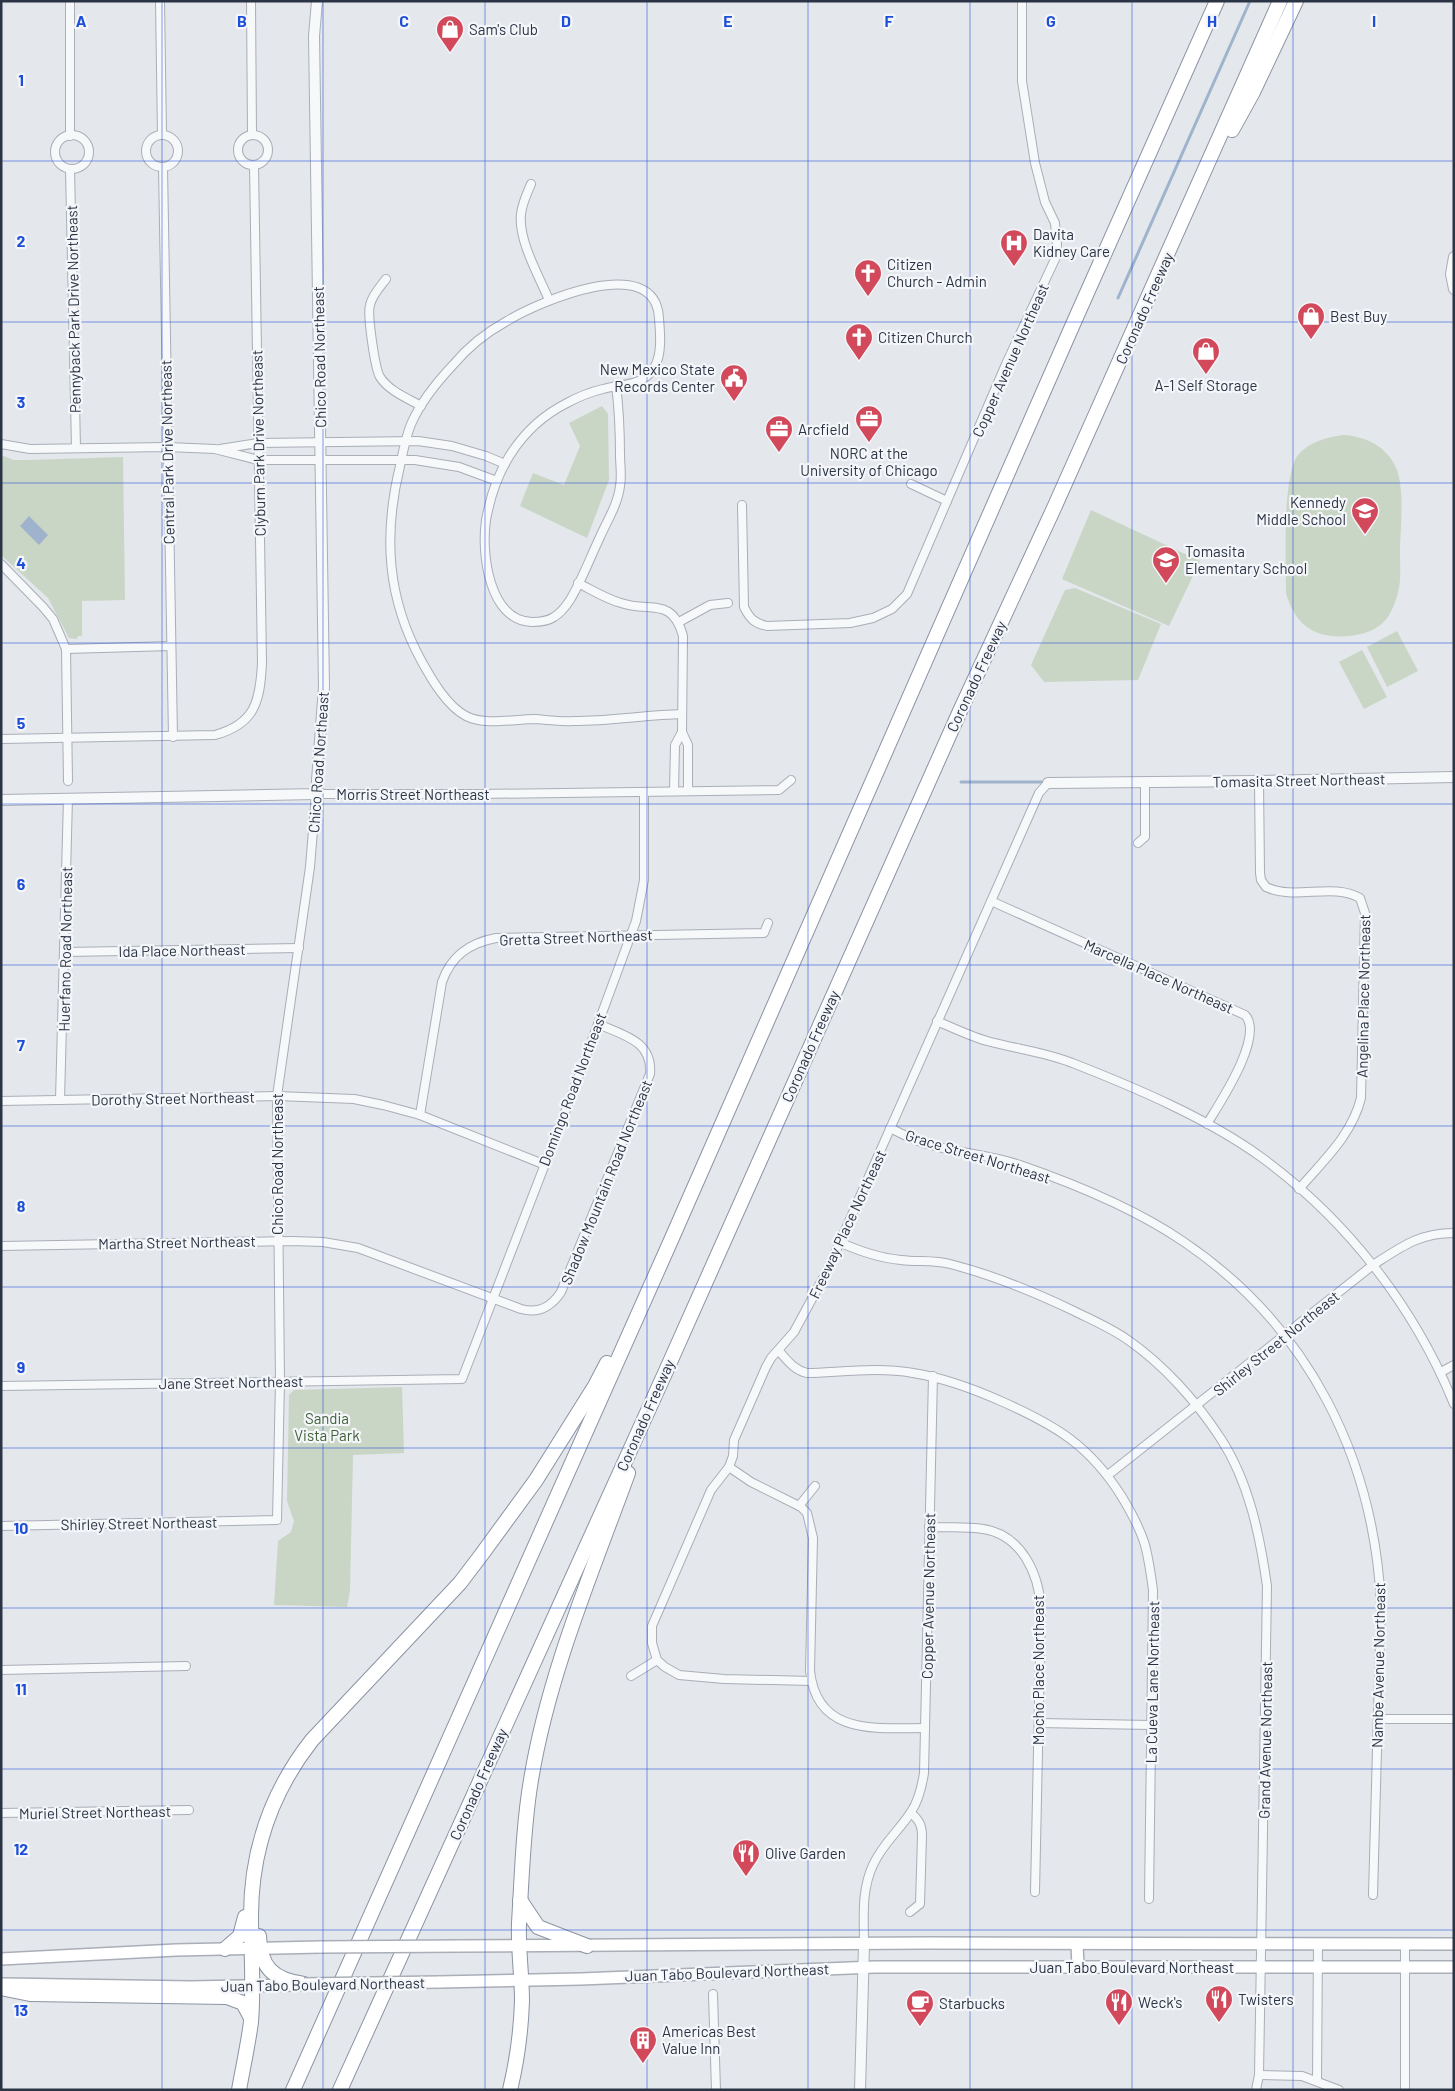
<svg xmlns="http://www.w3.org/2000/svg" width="1455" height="2091" viewBox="0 0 1455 2091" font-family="Barlow,sans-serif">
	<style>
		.green { fill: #c9d6c5 }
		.water { fill: #9fb4cc }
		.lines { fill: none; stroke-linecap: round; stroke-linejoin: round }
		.stream { stroke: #9fb4cc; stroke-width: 3 }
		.minor-casing { stroke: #a9aeb7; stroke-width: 10 }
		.tertiary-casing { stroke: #a9aeb7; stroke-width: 12 }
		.secondary-casing { stroke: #a9aeb7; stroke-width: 14 }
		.motorway-casing { stroke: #8b94a3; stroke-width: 16 }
		.minor { stroke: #f7f8fa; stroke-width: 8 }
		.tertiary { stroke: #f7f8fa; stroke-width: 10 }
		.secondary { stroke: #fff; stroke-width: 11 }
		.motorway { stroke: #fff; stroke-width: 14 }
		.secondary-bridge-casing { stroke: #a9aeb7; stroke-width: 14; stroke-linecap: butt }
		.secondary-bridge { stroke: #fff; stroke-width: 11 }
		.grid { fill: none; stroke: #1d4ed8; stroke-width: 1; stroke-opacity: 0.55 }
		.labels { text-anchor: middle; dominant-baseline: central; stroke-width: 4.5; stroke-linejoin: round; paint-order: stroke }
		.poi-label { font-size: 15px; fill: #2b3445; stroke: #f4f6f9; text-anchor: start }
		.street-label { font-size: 15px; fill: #2b3445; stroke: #f4f6f9 }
		.park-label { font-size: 15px; fill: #3f6138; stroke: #f4f6f9 }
		.grid-label { font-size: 16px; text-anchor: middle; font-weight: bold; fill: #1d4ed8; stroke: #f4f6f9; stroke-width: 4.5; stroke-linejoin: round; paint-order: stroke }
	</style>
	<rect width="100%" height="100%" fill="#e4e7ec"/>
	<g class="green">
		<path d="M602,406L608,414L609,480L587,538L520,506L533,473L564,485L580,446L569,423Z"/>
		<path d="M1343,435C1366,436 1388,447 1397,470C1405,493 1400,529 1400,554C1400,565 1401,578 1399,588C1397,598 1393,609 1388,617C1380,628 1368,633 1356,635C1320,641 1296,629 1286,593C1286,564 1282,476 1298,455C1309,442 1327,437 1343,435Z"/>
		<path d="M1,455L14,460H28L123,457L125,600L82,601V636H78L77,639L69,638L48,598L1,555Z"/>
		<path d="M1091,510L1200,561L1169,626L1062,579Z"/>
		<path d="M1075,588L1161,624L1138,680L1044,682L1031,665L1065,590Z"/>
		<path d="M1397,631L1418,671L1387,687L1367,647Z"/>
		<path d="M1362,650L1387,697L1364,709L1339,662Z"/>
		<path d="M402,1387L404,1453L353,1455L350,1591L347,1607L274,1605L278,1541L291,1532L294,1521L287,1501L289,1395L294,1390Z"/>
	</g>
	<path class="water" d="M29,516L48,535L39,545L20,526Z"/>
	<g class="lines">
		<g class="stream">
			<path d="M1118,298L1250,1"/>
			<path d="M961,782H1047"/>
		</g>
		<g class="minor-casing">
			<g id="minor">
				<path d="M70,1V136"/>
				<path d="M160,1L162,135"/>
				<path d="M251,1L252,135"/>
				<circle cx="162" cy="151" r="16"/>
				<circle cx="253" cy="150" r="15"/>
				<circle cx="72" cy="152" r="17"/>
				<path d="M163,167L173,737"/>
				<path d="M70,169L76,448"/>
				<path d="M531,184C527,193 522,204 521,214C518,240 539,276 549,300"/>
				<path d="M386,279C380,287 372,295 370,305C367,314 375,369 380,377C389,391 407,398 421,406"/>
				<path d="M616,385C619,409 620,432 620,455C620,465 622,476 620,486C618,504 607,521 600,537C590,558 582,580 570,600C566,606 561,613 554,617C548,621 540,622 532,622C489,621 481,553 486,520C490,498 498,474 510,455C524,433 543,415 567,403C578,397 590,392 603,389C623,383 646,387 656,364C662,351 660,332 659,318C655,251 538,302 507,321C487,332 468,347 453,365C437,382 422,400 412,422C406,435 403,452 400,466C383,536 387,599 422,662C432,680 447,706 466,716C486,726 513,719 535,719C548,720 561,722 574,721C610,721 646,715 682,714"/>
				<path d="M1,444L30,449L167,447L215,449L258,460H415L459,467L497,481"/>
				<path d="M220,449L258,443L418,441L452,446L486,456L505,464"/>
				<path d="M911,484L947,501L1006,364L1056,257L1057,245L1055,223L1045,202L1035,163L1022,81V1"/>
				<path d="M742,505L744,607C750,619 754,623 767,626L850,623L873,618L892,609L907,594L947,501"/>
				<path d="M1,564L43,607L53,619L66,649L68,781"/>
				<path d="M578,583C592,590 606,599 621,603C650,613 672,596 683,636L682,732L688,745V791"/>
				<path d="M679,622L710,605L728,603"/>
				<path d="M66,649L171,646"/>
				<path d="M1,739L215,735C255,724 260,702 262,663L254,165"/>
				<path d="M1259,781L1260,873L1261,880L1266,887C1295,901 1332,882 1360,898L1365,913L1361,1098C1352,1135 1323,1161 1299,1189"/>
				<path d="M674,791L675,745L682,732"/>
				<path d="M1138,843L1145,837V782"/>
				<path d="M991,901L1245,1015C1265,1036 1219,1104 1207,1124"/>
				<path d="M65,952L299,948"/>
				<path d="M937,1021C953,1028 970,1036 987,1041C1016,1049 1046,1052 1075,1064C1136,1088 1207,1118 1261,1157C1346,1219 1414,1306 1454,1404"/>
				<path d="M60,1100L68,798"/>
				<path d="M1,1101L277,1096L354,1099L383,1105L420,1115L543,1164"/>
				<path d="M420,1115L442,982C451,956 469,943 496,938L764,933L768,923"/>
				<path d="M890,1128C900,1133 911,1139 921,1142C953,1153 988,1154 1020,1165C1075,1184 1136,1209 1184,1242C1308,1326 1374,1457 1381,1605L1373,1895"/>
				<path d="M839,1242C859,1251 879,1258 901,1260C917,1262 935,1260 950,1264C994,1275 1034,1292 1074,1311C1092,1320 1111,1328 1128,1340C1164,1365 1197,1402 1221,1439C1249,1482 1260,1536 1267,1586L1259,2075L1256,2090"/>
				<path d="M1,1246L292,1241L323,1242L358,1248L521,1309C539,1314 551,1307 561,1292L650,1074C653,1041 623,1035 598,1024"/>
				<path d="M779,1351C787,1360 794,1370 807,1373C842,1372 879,1367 913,1373C945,1378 974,1389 1003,1402C1057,1426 1090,1446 1122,1497C1131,1512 1140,1528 1145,1545C1149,1560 1151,1575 1153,1590L1149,1899"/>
				<path d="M1441,1372L1454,1365"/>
				<path d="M1,1386L462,1379L574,1089L636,921L644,880V792"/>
				<path d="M729,1467L751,1482L801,1507L807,1513L813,1538L810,1671C817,1736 876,1728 925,1728"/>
				<path d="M1108,1475L1373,1265C1401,1247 1419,1233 1454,1233"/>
				<path d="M799,1506L815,1486"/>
				<path d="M1,1526L277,1520L280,1382L277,1096L310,867L316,794H480L779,790L791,780"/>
				<path d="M929,1527C946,1528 965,1526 983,1529C1022,1535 1039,1574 1041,1609L1035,1892"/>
				<path d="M1,1670L186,1666"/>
				<path d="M631,1676L657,1660"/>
				<path d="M811,1681L724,1679L679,1675L665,1667L657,1660L652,1643V1626L711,1490L729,1467L733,1456L734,1440L766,1367L771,1358L794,1332L827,1271L1039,793L1048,783"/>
				<path d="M1378,1719H1454"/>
				<path d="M1039,1723L1151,1725"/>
				<path d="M1,1813L189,1810"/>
				<path d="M910,1912L920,1904L922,1836C922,1825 919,1820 911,1813"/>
				<path d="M864,1945C864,1917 861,1891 873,1865C883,1843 899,1831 911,1812C919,1800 922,1786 924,1773L933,1376"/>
				<path d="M713,1994L716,2090"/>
				<path d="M1259,2075L1302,2076L1339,2090"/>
				<path d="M1317,2081L1318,1944"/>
				<path d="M1405,2090V1944"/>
			</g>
		</g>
		<g class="tertiary-casing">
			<g id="tertiary">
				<path d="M1454,257L1451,274L1454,289"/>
				<path d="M1048,783L1259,781L1454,777"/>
				<path d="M1,800L316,794L324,687L314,36L317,1"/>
				<path d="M860,2090L864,1945"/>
			</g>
		</g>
		<g class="secondary-casing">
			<g id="secondary">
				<path d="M1077,1944L1078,1967"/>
				<path d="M458,1946L928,1943L1454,1944"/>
				<path d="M1,1959L176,1950L321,1947"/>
				<path d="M439,1982L581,1979L875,1967H1454"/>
				<path d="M3,1984L190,1987L294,1985"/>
			</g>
		</g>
		<g class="motorway-casing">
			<g id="motorway">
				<path d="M1232,130L1253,92L1296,1"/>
				<path d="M520,1900L538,1927L587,1946"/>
				<path d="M259,1936C260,1967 273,1980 304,1984"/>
				<path d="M225,1949L240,1936L245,1917"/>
				<path d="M1,1988L30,1994L227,1997L243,2003L250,2016"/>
				<path d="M239,2090C243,2067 248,2045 251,2022C254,1987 251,1951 251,1916C251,1851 272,1791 312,1740L460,1583L482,1554L536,1480L595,1386L607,1363"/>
				<path d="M293,2090L672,1238L1074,322L1217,1"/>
				<path d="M340,2090L666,1371L960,711L1054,508L1280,1"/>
				<path d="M510,2090C517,2061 521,2031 522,2001C522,1975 518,1950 519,1923C522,1876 523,1827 531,1780C548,1675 592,1572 628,1473"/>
			</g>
		</g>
		<use href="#minor" class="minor"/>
		<use href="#tertiary" class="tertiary"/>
		<use href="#secondary" class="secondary"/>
		<use href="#motorway" class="motorway"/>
		<g class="secondary-bridge-casing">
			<g id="secondary-bridge">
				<path d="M321,1947L458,1946"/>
				<path d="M304,1984L439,1982"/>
			</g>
		</g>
		<use href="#secondary-bridge" class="secondary-bridge"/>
	</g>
	<path class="grid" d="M162,1V2090M323,1V2090M485,1V2090M647,1V2090M808,1V2090M970,1V2090M1132,1V2090M1293,1V2090M1,161H1454M1,322H1454M1,483H1454M1,643H1454M1,804H1454M1,965H1454M1,1126H1454M1,1287H1454M1,1448H1454M1,1608H1454M1,1769H1454M1,1930H1454"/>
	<defs>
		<g id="shop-pin" transform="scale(1.4375)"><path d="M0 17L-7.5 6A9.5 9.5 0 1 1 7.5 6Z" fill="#d1495b" stroke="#f4f6f9"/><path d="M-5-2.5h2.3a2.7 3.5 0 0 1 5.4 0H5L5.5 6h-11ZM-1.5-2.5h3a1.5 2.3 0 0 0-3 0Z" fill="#fff"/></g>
		<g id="hospital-pin" transform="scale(1.4375)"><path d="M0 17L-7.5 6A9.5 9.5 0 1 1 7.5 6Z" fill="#d1495b" stroke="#f4f6f9"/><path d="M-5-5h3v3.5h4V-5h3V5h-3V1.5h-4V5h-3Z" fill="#fff"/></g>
		<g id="church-pin" transform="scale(1.4375)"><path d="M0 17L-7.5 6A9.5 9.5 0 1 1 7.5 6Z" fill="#d1495b" stroke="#f4f6f9"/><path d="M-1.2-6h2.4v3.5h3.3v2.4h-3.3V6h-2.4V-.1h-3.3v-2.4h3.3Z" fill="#fff"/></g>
		<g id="civic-pin" transform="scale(1.4375)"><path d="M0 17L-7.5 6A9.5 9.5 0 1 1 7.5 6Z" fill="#d1495b" stroke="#f4f6f9"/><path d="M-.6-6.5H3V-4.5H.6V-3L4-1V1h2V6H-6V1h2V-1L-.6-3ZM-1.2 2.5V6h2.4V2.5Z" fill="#fff"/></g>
		<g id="office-pin" transform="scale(1.4375)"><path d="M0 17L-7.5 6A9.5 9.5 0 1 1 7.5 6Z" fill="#d1495b" stroke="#f4f6f9"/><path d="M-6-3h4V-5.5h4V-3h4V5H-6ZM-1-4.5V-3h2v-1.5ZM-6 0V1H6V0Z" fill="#fff"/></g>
		<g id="school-pin" transform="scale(1.4375)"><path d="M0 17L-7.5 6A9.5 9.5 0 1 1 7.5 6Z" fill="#d1495b" stroke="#f4f6f9"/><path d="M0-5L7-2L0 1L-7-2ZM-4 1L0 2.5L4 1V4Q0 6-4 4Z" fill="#fff"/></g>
		<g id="restaurant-pin" transform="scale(1.4375)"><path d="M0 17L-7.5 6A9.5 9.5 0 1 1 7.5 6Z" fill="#d1495b" stroke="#f4f6f9"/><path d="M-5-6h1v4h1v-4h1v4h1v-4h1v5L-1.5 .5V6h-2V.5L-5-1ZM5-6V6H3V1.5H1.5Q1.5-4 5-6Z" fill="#fff"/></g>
		<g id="cafe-pin" transform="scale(1.4375)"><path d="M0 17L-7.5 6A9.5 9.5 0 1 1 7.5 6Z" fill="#d1495b" stroke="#f4f6f9"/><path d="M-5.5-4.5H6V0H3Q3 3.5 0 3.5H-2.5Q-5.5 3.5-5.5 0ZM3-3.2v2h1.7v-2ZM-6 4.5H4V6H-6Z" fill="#fff"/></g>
		<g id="building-pin" transform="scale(1.4375)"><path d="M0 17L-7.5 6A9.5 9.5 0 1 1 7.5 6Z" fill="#d1495b" stroke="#f4f6f9"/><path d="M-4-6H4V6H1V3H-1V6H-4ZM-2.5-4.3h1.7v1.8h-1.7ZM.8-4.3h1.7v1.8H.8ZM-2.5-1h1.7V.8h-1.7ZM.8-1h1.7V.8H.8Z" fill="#fff"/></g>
	</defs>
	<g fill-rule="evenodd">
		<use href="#shop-pin" x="450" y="29"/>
		<use href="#hospital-pin" x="1014" y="243"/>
		<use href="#church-pin" x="868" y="273"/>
		<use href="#shop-pin" x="1311" y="316"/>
		<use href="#church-pin" x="859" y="337"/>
		<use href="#shop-pin" x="1206" y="351"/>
		<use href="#civic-pin" x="734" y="378"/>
		<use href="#office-pin" x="869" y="419"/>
		<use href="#office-pin" x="779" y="429"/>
		<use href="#school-pin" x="1365" y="511"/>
		<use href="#school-pin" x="1166" y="560"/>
		<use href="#restaurant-pin" x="746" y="1853"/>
		<use href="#restaurant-pin" x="1219" y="1999"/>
		<use href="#restaurant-pin" x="1119" y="2002"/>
		<use href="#cafe-pin" x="920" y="2003"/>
		<use href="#building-pin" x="643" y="2040"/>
	</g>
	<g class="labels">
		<g class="poi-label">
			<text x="469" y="29">Sam's Club</text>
			<text x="1033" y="234">Davita<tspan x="1033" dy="17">Kidney Care</tspan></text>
			<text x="887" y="264">Citizen<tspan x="887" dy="17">Church - Admin</tspan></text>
			<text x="1330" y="316">Best Buy</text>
			<text x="878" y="337">Citizen Church</text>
			<text x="715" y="369" text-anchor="end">New Mexico State<tspan x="715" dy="17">Records Center</tspan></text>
			<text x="1206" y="385" text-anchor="middle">A-1 Self Storage</text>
			<text x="798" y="429">Arcfield</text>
			<text x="869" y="453" text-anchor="middle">NORC at the<tspan x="869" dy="17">University of Chicago</tspan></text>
			<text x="1346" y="502" text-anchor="end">Kennedy<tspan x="1346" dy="17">Middle School</tspan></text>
			<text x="1185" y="551">Tomasita<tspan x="1185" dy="17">Elementary School</tspan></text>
			<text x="765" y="1853">Olive Garden</text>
			<text x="1238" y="1999">Twisters</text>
			<text x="1138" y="2002">Weck's</text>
			<text x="939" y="2003">Starbucks</text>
			<text x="662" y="2031">Americas Best<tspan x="662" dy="17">Value Inn</tspan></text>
		</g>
		<g class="street-label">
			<text transform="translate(1144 308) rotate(-66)">Coronado Freeway</text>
			<text transform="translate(73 309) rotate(-91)">Pennyback Park Drive Northeast</text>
			<text transform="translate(319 357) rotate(-91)">Chico Road Northeast</text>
			<text transform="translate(1010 360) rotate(-66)">Copper Avenue Northeast</text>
			<text transform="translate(258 443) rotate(-91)">Clyburn Park Drive Northeast</text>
			<text transform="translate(167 452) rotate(-91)">Central Park Drive Northeast</text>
			<text transform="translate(976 676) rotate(-65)">Coronado Freeway</text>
			<text transform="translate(318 762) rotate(-86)">Chico Road Northeast</text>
			<text transform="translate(1299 780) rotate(-1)">Tomasita Street Northeast</text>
			<text x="413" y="794">Morris Street Northeast</text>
			<text transform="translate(576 937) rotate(-2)">Gretta Street Northeast</text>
			<text transform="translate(65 949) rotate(-89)">Huerfano Road Northeast</text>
			<text transform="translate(182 950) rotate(-1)">Ida Place Northeast</text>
			<text transform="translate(1159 976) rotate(24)">Marcella Place Northeast</text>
			<text transform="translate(1363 996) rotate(-89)">Angelina Place Northeast</text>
			<text transform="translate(810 1046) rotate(-66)">Coronado Freeway</text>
			<text transform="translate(572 1089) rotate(-69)">Domingo Road Northeast</text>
			<text transform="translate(173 1098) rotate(-1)">Dorothy Street Northeast</text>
			<text transform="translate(978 1156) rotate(17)">Grace Street Northeast</text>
			<text transform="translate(277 1164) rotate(-90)">Chico Road Northeast</text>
			<text transform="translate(606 1182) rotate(-68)">Shadow Mountain Road Northeast</text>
			<text transform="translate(847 1224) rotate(-65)">Freeway Place Northeast</text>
			<text transform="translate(177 1242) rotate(-1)">Martha Street Northeast</text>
			<text transform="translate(1276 1343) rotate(-39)">Shirley Street Northeast</text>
			<text transform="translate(231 1382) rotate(-1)">Jane Street Northeast</text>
			<text transform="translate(645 1415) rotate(-66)">Coronado Freeway</text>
			<text transform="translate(139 1523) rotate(-1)">Shirley Street Northeast</text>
			<text transform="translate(928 1596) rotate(-89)">Copper Avenue Northeast</text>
			<text transform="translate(1378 1665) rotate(-89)">Nambe Avenue Northeast</text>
			<text transform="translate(1038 1670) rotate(-90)">Mocho Place Northeast</text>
			<text transform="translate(1152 1682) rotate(-89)">La Cueva Lane Northeast</text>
			<text transform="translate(1265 1740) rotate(-89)">Grand Avenue Northeast</text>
			<text transform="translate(478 1784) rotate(-66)">Coronado Freeway</text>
			<text transform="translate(95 1812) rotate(-1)">Muriel Street Northeast</text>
			<text x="1132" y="1967">Juan Tabo Boulevard Northeast</text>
			<text transform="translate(727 1972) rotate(-2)">Juan Tabo Boulevard Northeast</text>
			<text transform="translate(323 1984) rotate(-1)">Juan Tabo Boulevard Northeast</text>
		</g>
		<g class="park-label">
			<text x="327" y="1418">Sandia<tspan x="327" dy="17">Vista Park</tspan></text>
		</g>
	</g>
	<g class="grid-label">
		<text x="81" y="27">A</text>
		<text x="242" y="27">B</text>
		<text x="404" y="27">C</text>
		<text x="566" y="27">D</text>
		<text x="728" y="27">E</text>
		<text x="889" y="27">F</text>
		<text x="1051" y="27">G</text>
		<text x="1212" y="27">H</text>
		<text x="1374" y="27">I</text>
		<text x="21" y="86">1</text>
		<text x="21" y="247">2</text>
		<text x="21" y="408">3</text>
		<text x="21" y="569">4</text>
		<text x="21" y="729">5</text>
		<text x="21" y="890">6</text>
		<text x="21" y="1051">7</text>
		<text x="21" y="1212">8</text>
		<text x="21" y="1373">9</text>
		<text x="21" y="1534">10</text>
		<text x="21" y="1695">11</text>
		<text x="21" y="1855">12</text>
		<text x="21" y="2016">13</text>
	</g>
	<rect width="1455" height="2091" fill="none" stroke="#2b3445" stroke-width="5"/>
</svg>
